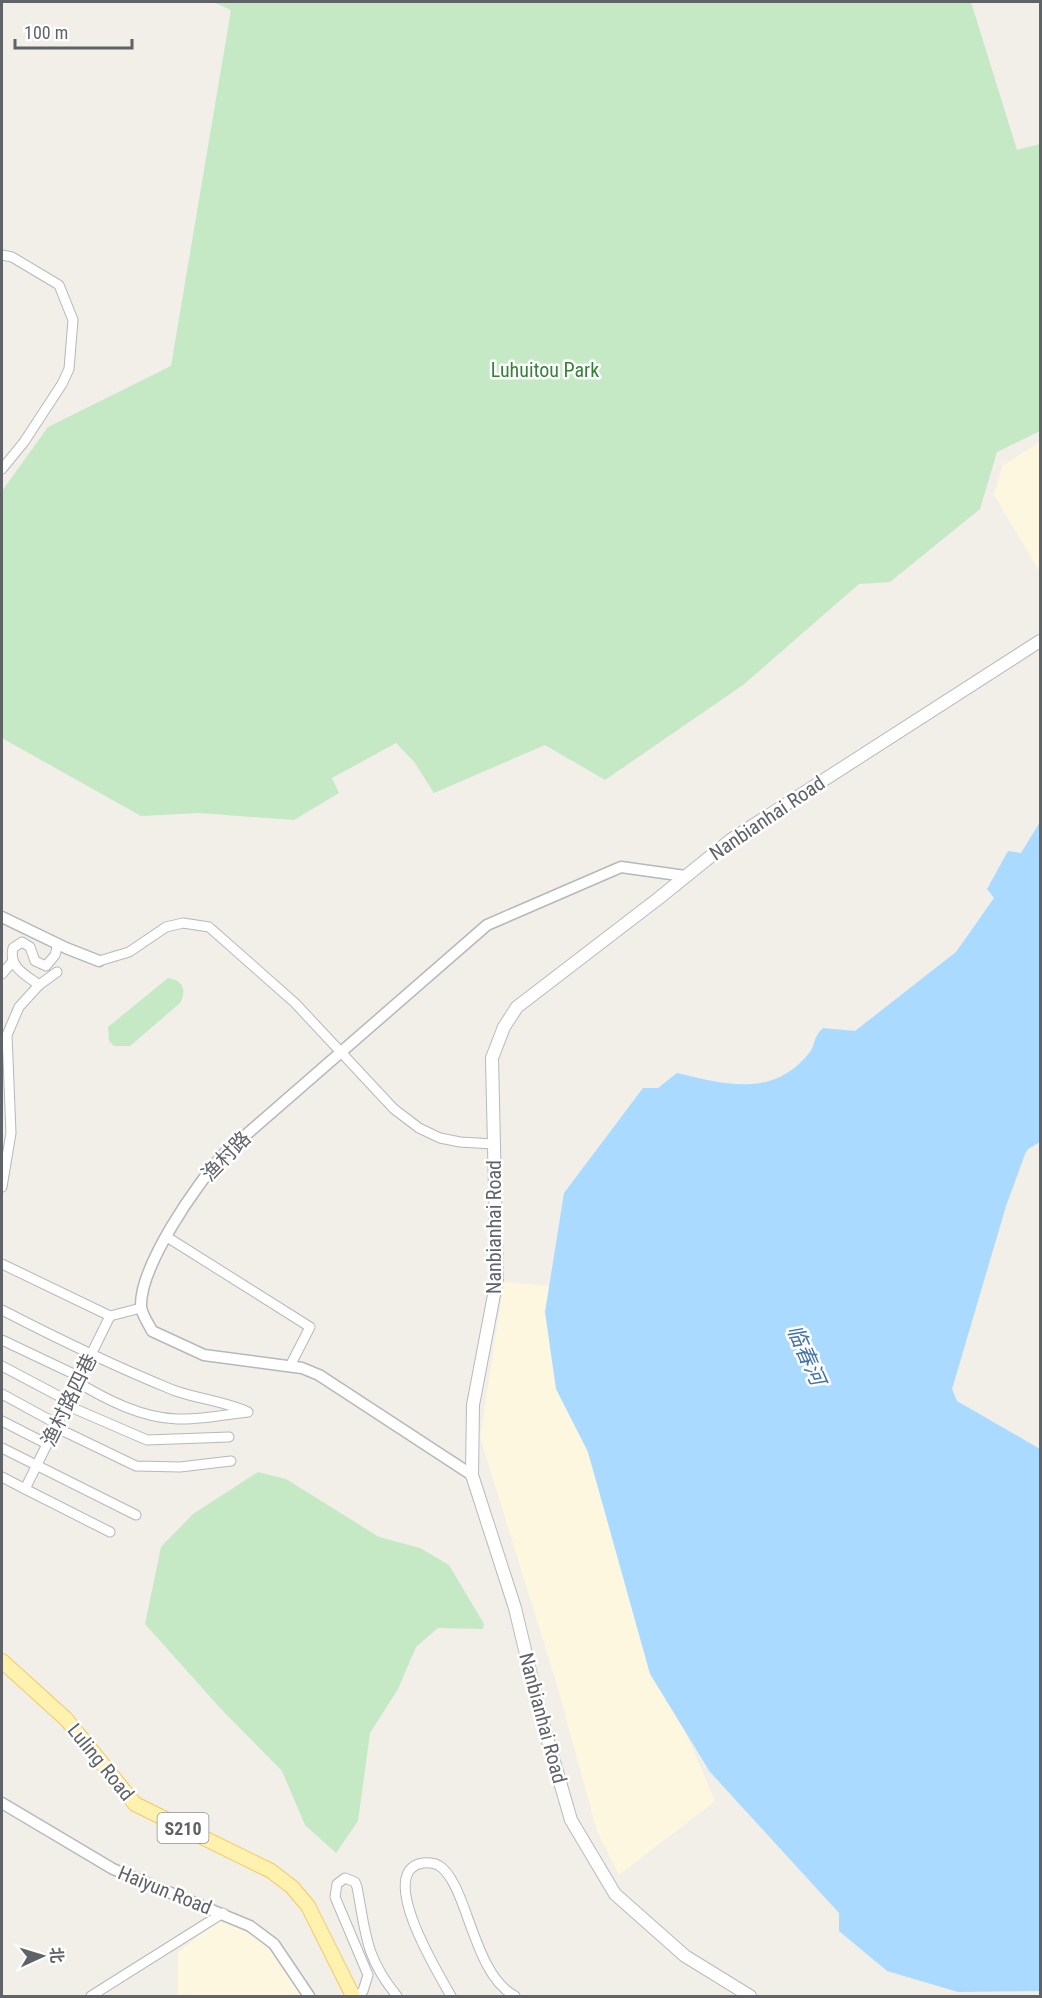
<svg xmlns="http://www.w3.org/2000/svg" width="1042" height="1998" viewBox="0 0 1042 1998" font-family="'Roboto Condensed','Noto Sans SC',sans-serif">
	<style>
		.commercial { fill: #fef7e0 }
		.green { fill: #c5e8c5 }
		.water { fill: #aadaff }
		.lines { fill: none; stroke-linecap: round; stroke-linejoin: round }
		.minor-casing { stroke: #b5b8bc; stroke-width: 11 }
		.tertiary-casing { stroke: #b5b8bc; stroke-width: 13 }
		.secondary-casing { stroke: #b6babf; stroke-width: 14 }
		.primary-casing { stroke: #f2c960; stroke-width: 16 }
		.minor { stroke: #fff; stroke-width: 9 }
		.tertiary { stroke: #fff; stroke-width: 10 }
		.secondary { stroke: #fff; stroke-width: 12 }
		.primary { stroke: #fff2af; stroke-width: 14 }
		.labels { text-anchor: middle; dominant-baseline: central; stroke-width: 5; stroke-linejoin: round; paint-order: stroke }
		.shield { fill: #fff; stroke: #8f9295; stroke-width: 1.5 }
		.shield-label { font-size: 18px; font-weight: bold; fill: #5f6368 }
		.park-label { font-size: 20px; fill: #348238; stroke: #fff }
		.street-label { font-size: 20px; fill: #5f6368; stroke: #fff }
		.water-label { font-size: 21px; font-style: italic; fill: #4174aa; stroke: #fff }
	</style>
	<rect width="100%" height="100%" fill="#f1efe8"/>
	<g class="commercial">
		<path d="M1040,442V572L994,495L1002,466Z"/>
		<path d="M504,1282L553,1286L560,1367L652,1655L715,1801L619,1875L597,1831L557,1685L480,1437Z"/>
		<path d="M222,1918L249,1928L274,1945L307,1996H178V1952Z"/>
	</g>
	<g class="green">
		<path d="M213,2H971L1017,150L1040,144V431L997,452L980,509L890,582L859,584L743,685L605,780L545,745L434,793L415,763L396,743L332,778L339,793L294,820L198,813L141,816L2,738V491L48,427L171,366L231,10Z"/>
		<path d="M168,978C183,980 187,990 180,1003L130,1046H114L109,1041L108,1027Z"/>
		<path d="M258,1472L286,1479L379,1537L420,1548L449,1565L484,1624L483,1629L438,1628L416,1647L398,1689L370,1733L358,1821L336,1853L305,1825L282,1771L221,1709L145,1624L161,1547L193,1514Z"/>
	</g>
	<path class="water" d="M1040,822V1142L1028,1149L1025,1154L1006,1206L952,1389L957,1401L1040,1449V1991L958,1992L887,1971L839,1931V1913L710,1772L650,1674L588,1452L556,1389L545,1312L564,1193L643,1088H658L677,1073C727,1085 774,1098 810,1052C816,1044 812,1039 823,1028L855,1031L956,952L994,898L987,889L1008,851L1021,853Z"/>
	<g class="lines">
		<g class="minor-casing">
			<g id="minor">
				<path d="M2,255L12,257L59,285L73,320L69,369L62,384L24,442L2,469"/>
				<path d="M99,961L129,952L166,927L183,923L209,927L295,1003L394,1109L419,1128L440,1138L460,1142L493,1144"/>
				<path d="M57,972L39,985C26,975 8,967 13,948L22,942L30,947L35,961L46,966L55,955L58,944"/>
				<path d="M2,974L13,961"/>
				<path d="M2,1187L11,1133L7,1035L19,1007L39,985"/>
				<path d="M167,1237L310,1327L290,1366"/>
				<path d="M2,1264L110,1316"/>
				<path d="M2,1310C58,1339 114,1366 173,1390C197,1399 224,1401 248,1412"/>
				<path d="M2,1340L80,1377"/>
				<path d="M2,1366L68,1401"/>
				<path d="M77,1382C107,1400 142,1418 177,1419C200,1420 224,1415 247,1412"/>
				<path d="M2,1394L57,1424"/>
				<path d="M66,1405L147,1440L229,1437"/>
				<path d="M2,1421L47,1444"/>
				<path d="M55,1427L136,1466L180,1467L231,1461"/>
				<path d="M2,1448L136,1515"/>
				<path d="M2,1477L25,1489L110,1316L141,1308"/>
				<path d="M25,1489L110,1532"/>
				<path d="M91,1996L223,1913"/>
				<path d="M358,1996L363,1991L368,1975L335,1897L337,1884L345,1878L355,1882L357,1887C366,1934 365,1957 397,1996"/>
				<path d="M451,1996C438,1973 382,1882 416,1865C422,1862 432,1862 438,1865C468,1882 472,1974 515,1996"/>
			</g>
		</g>
		<g class="tertiary-casing">
			<g id="tertiary">
				<path d="M2,917L66,948L99,961"/>
				<path d="M472,1475L319,1375L302,1368L204,1355L152,1331C149,1324 141,1314 141,1306C140,1266 197,1183 224,1154L487,925L621,867L685,876"/>
				<path d="M2,1803L113,1869L250,1926L274,1944L309,1996"/>
			</g>
		</g>
		<g class="secondary-casing">
			<path id="secondary" d="M750,1996L685,1956L615,1894L571,1820L540,1713L515,1608L472,1475L473,1405L497,1279L492,1058L504,1027L517,1007L659,898L732,839L1040,641"/>
		</g>
		<g class="primary-casing">
			<path id="primary" d="M2,1661L66,1719L135,1804L271,1871L292,1887L308,1906L353,1996"/>
		</g>
		<use href="#minor" class="minor"/>
		<use href="#tertiary" class="tertiary"/>
		<use href="#secondary" class="secondary"/>
		<use href="#primary" class="primary"/>
	</g>
	<g class="labels">
		<rect class="shield" x="157.5" y="1813" width="51" height="30" rx="4.5"/>
		<g class="shield-label">
			<text x="183" y="1828">S210</text>
		</g>
		<g class="park-label">
			<text x="545" y="370">Luhuitou Park</text>
		</g>
		<g class="street-label">
			<text transform="translate(767 818) rotate(-34)">Nanbianhai Road</text>
			<text transform="translate(226 1156) rotate(-46)">渔村路</text>
			<text transform="translate(494 1227) rotate(-90)">Nanbianhai Road</text>
			<text transform="translate(69 1400) rotate(-64)">渔村路四巷</text>
			<text transform="translate(543 1718) rotate(75)">Nanbianhai Road</text>
			<text transform="translate(101 1762) rotate(51)">Luling Road</text>
			<text transform="translate(165 1890) rotate(22)">Haiyun Road</text>
		</g>
		<g class="water-label">
			<text transform="translate(806 1355) rotate(66)">临春河</text>
		</g>
	</g>
	<rect width="1042" height="1998" fill="none" stroke="#5f6368" stroke-width="6"/>
	<g transform="translate(42 1956) rotate(86)" stroke="#ffffff" stroke-width="4.5" paint-order="stroke">
	<path d="M0-4.5L10 22L0 15L-10 22Z" fill="#5f6368"/>
	<text y="-9" font-size="16" font-weight="bold" text-anchor="middle" fill="#5f6368">北</text>
	</g>
	<path d="M15 39v9h117v-9" fill="none" stroke="#5f6368" stroke-width="3"/>
	<text x="24" y="39" font-size="18" fill="#5f6368" stroke="#ffffff" stroke-width="4.5" paint-order="stroke">100 m</text>
</svg>
